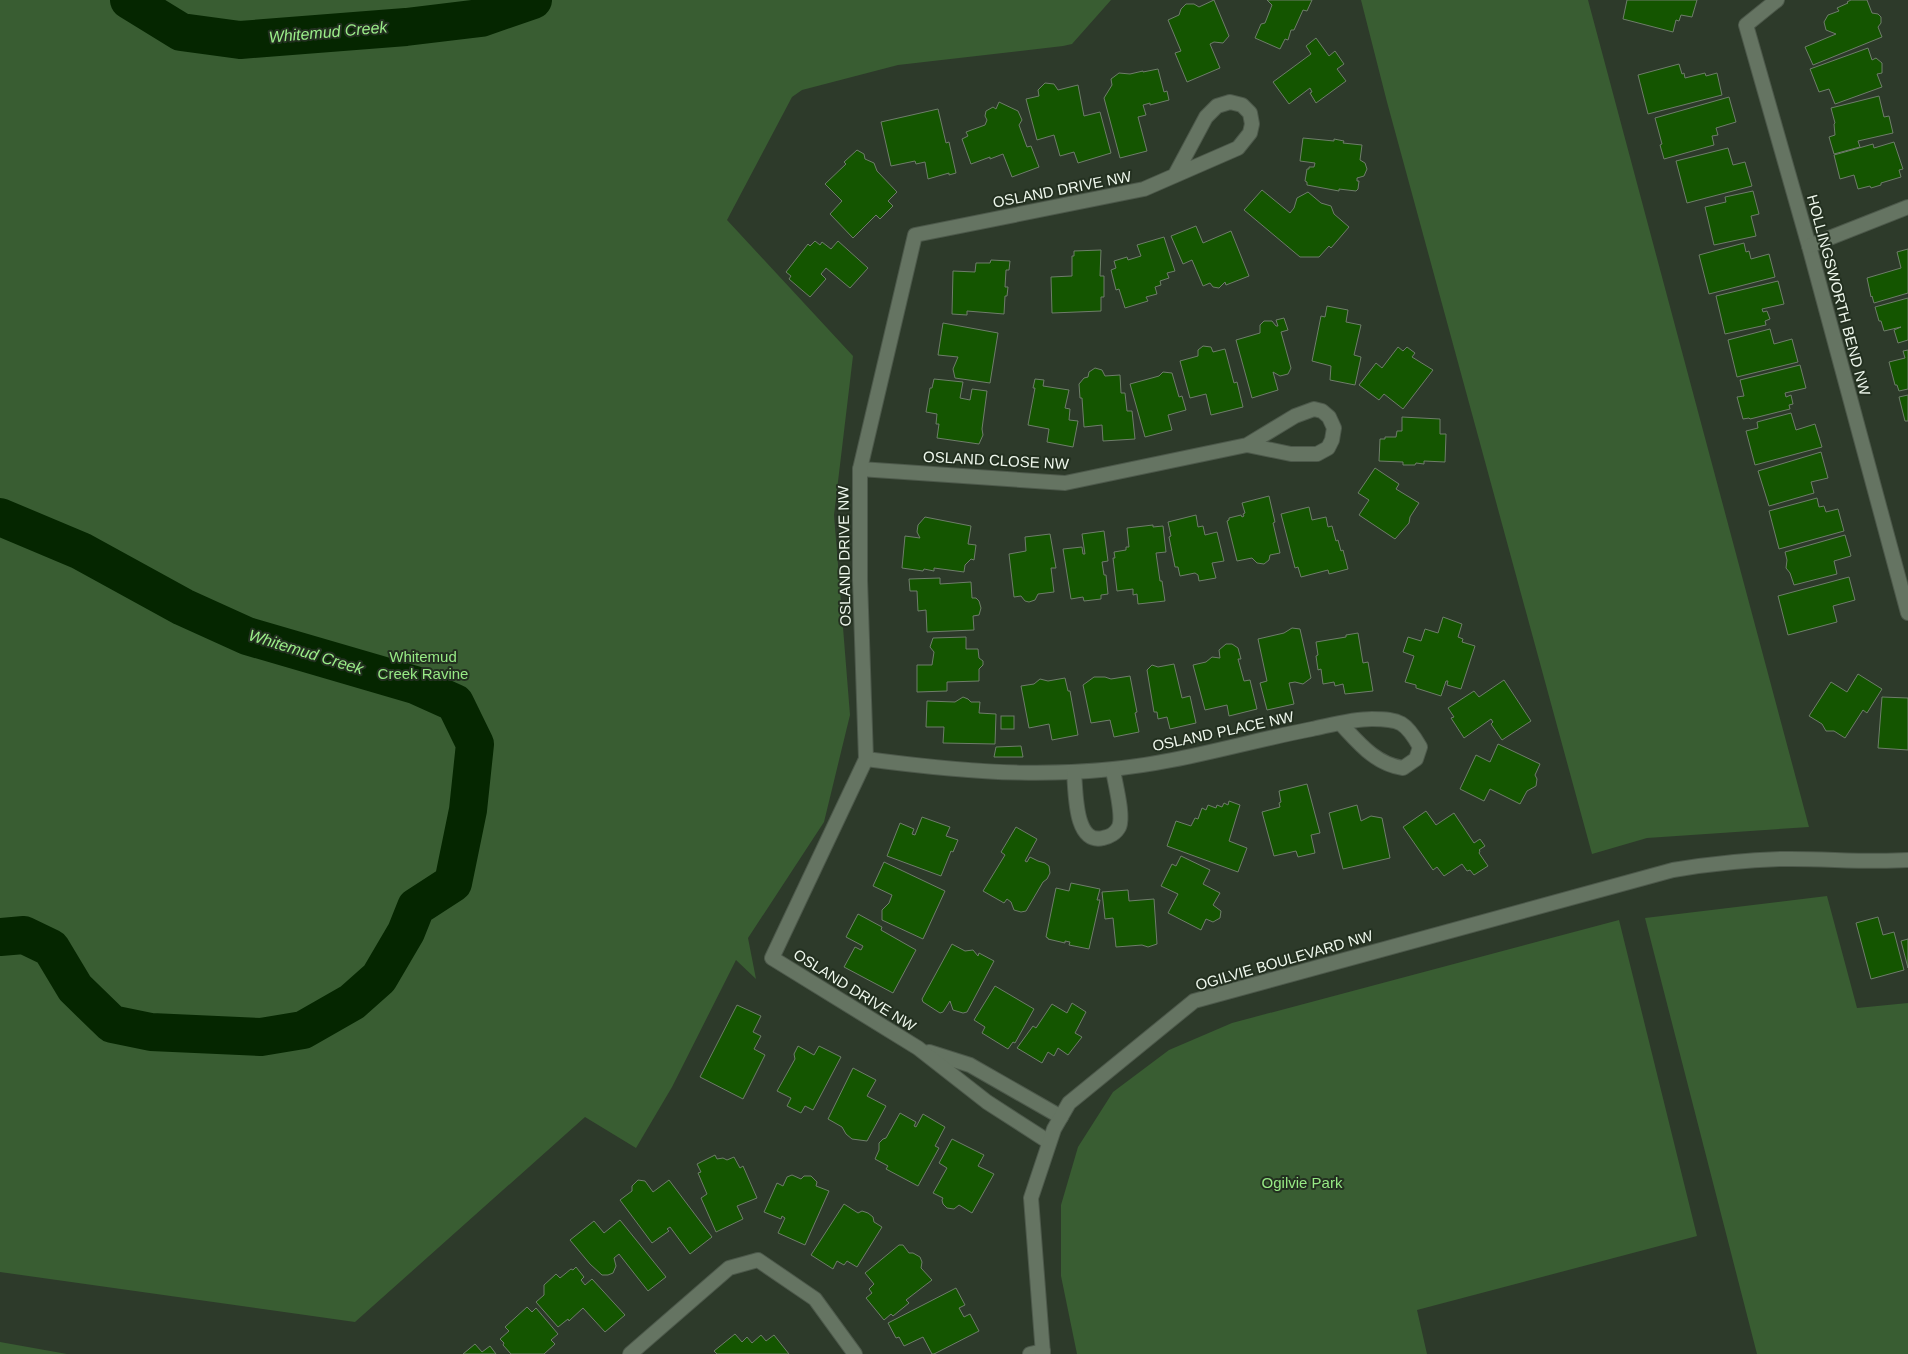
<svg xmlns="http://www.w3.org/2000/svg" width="1908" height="1354" viewBox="0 0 1908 1354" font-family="Arial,sans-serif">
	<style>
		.green { fill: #395d32 }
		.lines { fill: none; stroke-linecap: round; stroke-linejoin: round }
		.river { stroke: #052600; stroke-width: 38 }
		.building { fill: #145500; stroke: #6e7d6a }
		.minor-casing { stroke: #4d594b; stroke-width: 16 }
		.tertiary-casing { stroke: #4d594b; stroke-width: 16 }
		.minor { stroke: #657462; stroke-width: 14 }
		.tertiary { stroke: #657462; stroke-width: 14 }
		.labels { text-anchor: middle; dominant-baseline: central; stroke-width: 4; stroke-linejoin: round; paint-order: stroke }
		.street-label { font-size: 15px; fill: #eef7ec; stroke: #233020 }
		.park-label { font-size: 15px; fill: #97ea85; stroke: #233020 }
		.water-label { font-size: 16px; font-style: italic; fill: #9bee89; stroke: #233020 }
	</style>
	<rect width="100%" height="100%" fill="#2d3a2a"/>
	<g class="green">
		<path d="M0,0H1111L1072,44L1063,46L898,65L802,90L792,97L727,220L853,356L834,515L850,715L824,822L748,938L756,979L736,960L672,1087L636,1148L585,1117L355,1322L0,1272Z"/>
		<path d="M1361,0H1588L1809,827L1647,838L1592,854L1387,102Z"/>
		<path d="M1827,896L1857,1008L1908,1003V1354H1757L1645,918Z"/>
		<path d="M1619,920L1697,1236L1417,1310L1427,1354H1077L1061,1276V1205L1078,1147L1113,1092L1169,1050L1232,1023Z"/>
		<path d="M0,1342L67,1354H0Z"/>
	</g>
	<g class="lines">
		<g class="river">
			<path d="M129,0L181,32L240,40L406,27L481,18L533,0"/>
			<path d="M0,517L81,551L183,607L247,636L415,685L455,703L475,744L468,810L453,883L416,907L406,932L379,978L352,1002L303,1030L261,1037L151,1032L112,1024L75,988L51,948L24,935L0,937"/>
		</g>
	</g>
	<g class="building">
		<path d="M1214,0L1229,36L1223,43L1214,42L1210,44L1220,68L1187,82L1175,53L1181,51L1168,20L1179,15L1181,9L1186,4H1194L1199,7Z"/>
		<path d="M1267,0H1312L1307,11L1303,10L1294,30H1291L1288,40L1285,39L1280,49L1255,38L1261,24L1265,23L1272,5Z"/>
		<path d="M1627,0H1697L1692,17L1681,15L1679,21L1676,20L1673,32L1623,19Z"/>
		<path d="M1851,0H1867L1872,13L1878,14L1881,17V23L1878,27L1882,37L1813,65L1805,47L1836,34L1826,30L1824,22L1828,15L1839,11L1837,8L1848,3L1847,2Z"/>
		<path d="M1316,38L1329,56L1335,51L1344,64L1337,69L1346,81L1316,103L1310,93L1312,92L1310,88L1289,104L1273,82L1311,54L1306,46Z"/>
		<path d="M1868,48L1872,60L1876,58L1882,63V73L1877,74L1882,87L1835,104L1829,89L1819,92L1810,69Z"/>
		<path d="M1679,64L1682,74L1684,73L1685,78L1705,73L1706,76L1717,73L1722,95L1648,114L1638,75Z"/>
		<path d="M1158,69L1164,92L1167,91L1169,100L1150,105V103L1143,105L1146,115L1138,117L1147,151L1120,158L1104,98L1112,85L1111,79L1119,73L1130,74L1143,71V72Z"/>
		<path d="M1045,83L1054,84L1058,90L1078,85L1084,116L1100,112L1111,153L1078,163L1074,152L1060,156L1054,135L1037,140L1026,99L1039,96L1038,90Z"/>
		<path d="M1879,96L1884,117L1889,116L1893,133L1858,141L1860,147L1834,154L1829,137L1835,135L1834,124L1835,123L1831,108Z"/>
		<path d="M1729,97L1736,122L1716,128L1718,135L1712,136L1714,145L1664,159L1660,145L1662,144L1655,118Z"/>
		<path d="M999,102L1018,111L1022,120L1019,125L1027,147L1031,146L1039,167L1012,177L1003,154L990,159V157L971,164L962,139L968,136L966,132L985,125L987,120L985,116L986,111L993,107L996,109Z"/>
		<path d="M938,109L946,143L949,142L956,173L949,175V173L928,179L925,162L916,164L915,161L891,166L881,122Z"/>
		<path d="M1303,138L1334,141V139L1344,141L1343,143L1362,145L1360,160L1365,163L1367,169L1364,176L1357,178V181H1359L1358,189L1356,191L1339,189V191L1307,185V182L1305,181L1307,169H1309V167H1314L1315,163L1300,161Z"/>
		<path d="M1894,142L1903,169L1899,170L1901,177L1881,183V185L1871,188L1870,186L1858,189L1854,175L1840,179L1834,155L1873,144L1874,148Z"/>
		<path d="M1728,148L1733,165L1745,162L1752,186L1687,203L1676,161Z"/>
		<path d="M857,150L864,154L865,159L874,163L877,171L897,192L888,201L893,206L880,219L876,215L853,238L830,214L842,201L825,184L846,164L844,162Z"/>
		<path d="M1262,190L1290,213L1294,208L1297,198L1308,192L1321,203L1331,206L1334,214L1349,227L1331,248L1329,246L1319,257H1300L1244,210Z"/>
		<path d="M1753,191L1759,214L1751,216L1756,236L1714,245L1705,207L1726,202L1725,197Z"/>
		<path d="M1196,226L1203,243L1231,231L1249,276L1226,285L1225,282L1219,288L1213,287L1210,283L1203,286L1192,260L1183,264L1171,236Z"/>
		<path d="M1164,237L1175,271L1167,273L1169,278L1160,281L1161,285L1155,287L1157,294L1146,297L1148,301L1125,308L1119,289L1116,290L1111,270L1116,268L1114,261L1127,257L1128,260L1141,256L1137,245Z"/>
		<path d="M815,241L820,245L822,242L831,249L838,241L868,268L850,288L826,268L821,274L826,279L810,297L789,279L791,276L786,272L808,244L810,246Z"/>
		<path d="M1744,243L1746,252L1749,251L1751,259L1769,254L1775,277L1709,294L1699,255Z"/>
		<path d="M1908,249V293L1874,303L1872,296L1871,297L1867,278L1901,268L1897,252Z"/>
		<path d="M1101,250L1100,276H1104V297H1101V311L1052,313L1051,277L1072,276V256H1074V251Z"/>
		<path d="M991,260L1010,261L1009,270H1006L1005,287H1008L1007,296H1005L1004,314L967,311V315L952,314L953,271L975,272L976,263H990Z"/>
		<path d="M1778,281L1784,304L1762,309L1763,312L1767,311L1770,319L1765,321L1766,325L1725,334L1716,296Z"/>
		<path d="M1908,298V340L1898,343L1894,330L1901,327L1884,331L1881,321H1879L1875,307Z"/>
		<path d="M1327,306L1348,310L1346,322L1361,325L1354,355L1361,357L1355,385L1330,380L1331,366L1312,361L1321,316L1325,317Z"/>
		<path d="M1284,318L1288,330L1281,332L1291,368L1288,374L1280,376L1273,372L1278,390L1252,398L1236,340L1260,333V325L1264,321H1272L1276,326H1278L1276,320Z"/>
		<path d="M943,323L998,333L990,383L955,378L953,369L958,357L938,355Z"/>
		<path d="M1770,329L1774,344L1792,339L1798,362L1737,377L1728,340Z"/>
		<path d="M1203,346L1211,347L1213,352L1225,349L1234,383L1237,382L1243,407L1211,415L1206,394L1190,398L1180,361L1198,356V350Z"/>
		<path d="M1398,347L1403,351L1407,347L1415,353L1412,357L1433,370L1403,409L1384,394L1379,400L1359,385L1376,363L1382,368Z"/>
		<path d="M1908,350V389L1899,391L1897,385H1895L1889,362L1905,358L1903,351Z"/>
		<path d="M1800,365L1806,388L1785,393L1786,397L1791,395L1793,404L1789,405L1790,409L1750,419L1749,418L1743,419L1737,397L1744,396L1740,380Z"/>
		<path d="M1095,368L1102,370L1105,376L1120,375L1121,393H1125L1127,411H1132L1135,439L1103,441L1102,425L1084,427L1082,398H1080L1079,384L1084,378L1088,377L1089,372Z"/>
		<path d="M1163,372L1172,373L1179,397L1182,396L1186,410L1168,415L1172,430L1145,437L1130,384L1159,376Z"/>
		<path d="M934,379L963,382L960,398L970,400L972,389L987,391L982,429L983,435L979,444L937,438L939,424H936L937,414L926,412L930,388H932Z"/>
		<path d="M1035,379L1044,380L1043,386L1069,390L1065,408L1070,409L1069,420L1078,421L1073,447L1047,442L1049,429L1028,425L1035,388H1033Z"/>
		<path d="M1908,395V421H1905L1899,397Z"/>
		<path d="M1791,413L1796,430L1815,424L1822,447L1755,465L1746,431L1758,428L1757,422Z"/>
		<path d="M1402,417L1440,419V434H1446L1445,462L1424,461V464L1416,463L1415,465H1403V462L1379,461L1380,439H1385V437H1396L1397,431H1402Z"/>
		<path d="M1821,452L1828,478L1811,482L1814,493L1769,506L1758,471Z"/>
		<path d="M1375,468L1399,484L1396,489L1419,503L1410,517L1409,523L1395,539L1359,515L1369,500L1358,493Z"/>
		<path d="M1269,496L1275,522L1273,523L1280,553L1270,555L1269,560L1264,564L1257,563L1252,558L1237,561L1227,521L1229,520V518L1241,515L1242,517L1244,516L1243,514L1245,513L1242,503Z"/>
		<path d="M1817,498L1819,507L1824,506L1826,512L1838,509L1844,531L1779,549L1769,511Z"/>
		<path d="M1309,507L1312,520L1326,517L1328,527L1332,526L1336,541L1338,540L1341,551L1343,550L1348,569L1329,574L1328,570L1301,577L1298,567L1295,568L1281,514Z"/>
		<path d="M1196,515L1198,527L1203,526L1205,535L1217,532L1224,561L1212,563L1216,578L1199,581L1198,575L1195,573L1180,576L1178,567H1175L1169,537L1171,536L1168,522Z"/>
		<path d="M925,517L971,526L968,544L976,545L974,560L971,559L965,565L964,572L934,568V571L924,569L923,571L902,568L905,536L920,538L917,532L918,525Z"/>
		<path d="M1153,525V527L1163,526L1166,552L1156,553L1160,581H1162L1165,601L1138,604L1137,594L1133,595V589L1117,591L1113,558H1115L1114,552L1126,550V547H1129L1127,528Z"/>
		<path d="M1104,531L1108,561L1102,562L1104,575H1106L1108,594L1101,595V599L1084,601L1083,597L1071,599L1063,549L1082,547L1083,554H1085L1082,534Z"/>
		<path d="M1050,534L1056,568H1051L1054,592L1038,594L1035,600L1029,602L1025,601L1021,596L1014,597L1009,554L1026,551L1025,537Z"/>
		<path d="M1845,535L1851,556L1834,561L1837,574L1794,585L1790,573L1786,568L1787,560L1785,552Z"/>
		<path d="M1849,577L1855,600L1833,606L1837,622L1788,635L1778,596Z"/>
		<path d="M940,578V584L971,582L972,598H976L979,601L981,608L979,615L973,616L974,630L927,632L926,610L918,611L917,591H910L909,579Z"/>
		<path d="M1443,617L1462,624L1458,637L1463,639L1462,642L1475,646L1461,689L1447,685L1448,681H1446L1441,696L1416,688V685L1405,682L1414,656L1403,652L1408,637L1421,641L1425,629L1438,633Z"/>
		<path d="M1292,628L1300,629L1311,678L1303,684L1295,682L1289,683L1294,704L1267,710L1260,683L1267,681L1258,639L1284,633Z"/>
		<path d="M1358,633L1363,663L1368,662L1373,691L1345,694L1343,684L1335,686L1334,682L1323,684L1321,669L1318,670L1316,656L1318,655L1316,642L1346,637V635Z"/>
		<path d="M966,637V649H978L979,658L983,661V665L979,669V681L947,682V691L917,692V665H932L934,652L930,647L933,638Z"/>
		<path d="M1226,644H1232L1238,648L1241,659H1238L1244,681L1250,680L1257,709L1229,716L1227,705L1205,710L1193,665L1206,662L1212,657L1220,658L1219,650Z"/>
		<path d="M1174,664L1182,698L1190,696L1196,723L1170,729L1167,717L1158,719L1157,712H1154L1147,670L1152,665L1158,667Z"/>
		<path d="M1858,674L1882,689L1867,713L1863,710L1845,738L1834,731H1826L1822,724L1809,716L1831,682L1847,692Z"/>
		<path d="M1130,676L1137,712L1135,713L1139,732L1114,737L1110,720L1091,723L1083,685L1094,677H1105L1111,679Z"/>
		<path d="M1065,678L1068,691H1070L1078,735L1052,740L1049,724L1029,728L1021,686L1034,684L1040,679L1048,681Z"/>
		<path d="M1504,680L1531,721L1502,740L1491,724L1493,722L1491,719L1464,738L1451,718L1454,717L1448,708L1474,691L1479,697Z"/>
		<path d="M963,697L968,699L971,702H980L979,713L996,714L995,744L943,743L944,727H926L927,701L955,702Z"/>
		<path d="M1882,697L1908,698V750L1878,748Z"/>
		<rect x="1001" y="716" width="13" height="13"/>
		<path d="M1498,744L1540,764L1535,775L1537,779L1536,786L1527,791L1520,804L1490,789L1484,801L1460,789L1476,755L1490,762Z"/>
		<path d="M1021,746L1023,757H994L996,747Z"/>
		<path d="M1307,784L1320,833L1311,835L1315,853L1298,857L1296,851L1274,856L1262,812L1280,807L1279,803L1281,802L1279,791Z"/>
		<path d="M1229,801L1240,805L1229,841L1247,848L1238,872L1167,846L1176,821L1191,826L1195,818L1198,819L1202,808L1206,810L1208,805L1216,808L1217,805L1222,807L1224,803L1228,805Z"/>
		<path d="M1357,805L1361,821L1371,816L1382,818L1390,858L1343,869L1329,813Z"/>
		<path d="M1426,811L1436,825L1454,813L1474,843L1480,839L1485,846L1479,850L1480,851L1479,853L1488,866L1474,875L1470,870L1467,871L1462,864L1444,876L1437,867L1433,870L1403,827Z"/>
		<path d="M922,817L950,827L946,836L958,840L953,852L951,851L941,876L887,856L900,823L914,829L912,834L915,835Z"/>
		<path d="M1016,827L1037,839L1025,861L1027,862L1030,857L1038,861L1045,863L1049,866L1050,873L1047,879L1043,882L1026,911L1021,912L1014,910L1011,902L1007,899L1004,903L983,891L1005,855L1001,852Z"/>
		<path d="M1181,856L1210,870L1203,884L1220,893L1213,905L1221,911L1220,918L1213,922L1206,919L1201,930L1168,913L1178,894L1161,886L1172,864L1176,866Z"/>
		<path d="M884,862L945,891L923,939L882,920V910L889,903L892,895L873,886Z"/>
		<path d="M1071,883L1100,889L1097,900H1100L1089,949L1069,945L1070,942L1065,941V943L1048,939V938L1046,937L1056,888L1069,891Z"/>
		<path d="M1128,890L1129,901L1154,899L1157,944L1148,947L1142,945L1116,947L1113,918L1105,919L1102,892Z"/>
		<path d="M858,914L882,927L881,930L916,950L893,993L844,967L855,947L861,950L863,946L846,937Z"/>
		<path d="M1878,917L1883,935L1894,932L1904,970L1871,979L1856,923Z"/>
		<path d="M1908,939V968L1901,941Z"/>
		<path d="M952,944L965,951L973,950L978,956L979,953L994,961L967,1012L963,1013L953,1010L950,1001L943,1012L940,1013L923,1002L922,999Z"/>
		<path d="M995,986L1034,1009L1015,1043L1013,1042L1008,1049L982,1033L985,1027L974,1020Z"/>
		<path d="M1072,1003L1086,1012L1075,1033L1082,1037L1068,1055L1058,1048L1054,1056L1048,1052L1042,1063L1017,1048L1033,1026L1036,1028L1052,1004L1067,1013Z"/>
		<path d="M737,1005L761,1016L753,1032L761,1036L754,1049L765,1055L743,1099L700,1077Z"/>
		<path d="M798,1046L814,1055L819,1046L841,1057L813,1110L805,1106L801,1113L787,1106L791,1098L777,1091L795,1059L794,1054Z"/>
		<path d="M853,1068L876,1080L867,1096L886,1106L867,1141L852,1139L846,1134L842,1127L828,1119Z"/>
		<path d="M900,1113L916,1122L914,1126L916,1127L923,1114L945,1127L935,1146L939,1148L918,1186L886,1169L888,1166L875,1159L879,1150V1143L883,1139L886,1138Z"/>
		<path d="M952,1139L984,1155L978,1166L994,1174L972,1213L959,1205L954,1209L947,1208L943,1204L942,1200L943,1198L933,1193L947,1168L939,1163Z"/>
		<path d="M715,1155L717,1159L723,1158L727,1160L734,1157L740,1168L743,1166L757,1198L737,1206L743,1219L716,1232L701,1198L707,1194L698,1173L701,1172L697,1164Z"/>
		<path d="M792,1175L801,1179L804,1176H811L817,1182L816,1186L829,1191L805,1245L778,1233L785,1218L782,1216L781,1219L764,1212L777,1183L783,1186L787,1177Z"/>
		<path d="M638,1180L645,1181L653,1192L669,1180L712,1237L690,1254L670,1227L667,1229L669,1231L652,1243L620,1200L632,1191V1186Z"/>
		<path d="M844,1204L858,1213L862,1211L868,1213L873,1217L874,1222L882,1227L857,1267L847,1261L844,1265L837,1261L833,1269L811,1255Z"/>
		<path d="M620,1220L666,1277L648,1291L619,1254L614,1258L616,1266L613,1273L608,1275H602L590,1264L570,1240L594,1221L604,1233Z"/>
		<path d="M899,1245H903L909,1253H913L920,1257L922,1262L921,1268L932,1280L906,1300L909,1303L893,1316L891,1314L884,1320L866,1298L872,1293L869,1289L874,1284L865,1273Z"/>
		<path d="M576,1267L584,1277L581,1280L585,1285L592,1279L625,1315L605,1332L583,1308L569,1321L568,1319L558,1327L536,1302L544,1295V1285L556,1274L560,1278L571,1269L573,1270Z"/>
		<path d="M956,1288L965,1305L959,1308L964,1317L970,1314L979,1331L934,1354H932L923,1337L904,1346L899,1337L896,1338L888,1323Z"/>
		<path d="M527,1307L532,1312L536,1308L558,1334L551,1340L555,1344L544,1354H511L503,1345L504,1343L500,1339L509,1331L505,1327Z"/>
		<path d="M735,1334L742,1342L747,1337L752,1343L761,1335L766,1341L774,1335L789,1354H717L714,1351Z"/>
		<path d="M475,1344L482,1352L490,1346L496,1354H463Z"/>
	</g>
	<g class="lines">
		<g class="minor-casing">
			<g id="minor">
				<path d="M1777,0L1746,25L1809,246L1908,613"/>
				<path d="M1809,246L1908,207"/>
				<path d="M860,469L1065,483L1247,445L1291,454H1317L1328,448L1332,440L1334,428L1329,417L1322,411L1314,409L1295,416L1247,445"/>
				<path d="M866,759C971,773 1067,781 1172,760C1219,751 1265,738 1312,729C1331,725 1352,719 1372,719C1400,719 1406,722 1420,747L1416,759L1403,768C1375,764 1359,743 1340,723"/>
				<path d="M1074,773C1076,791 1074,845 1103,838C1109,837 1116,833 1119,827C1124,816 1115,783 1113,770"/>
				<path d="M929,1052L970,1065L1061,1117"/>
				<path d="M1049,1142L987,1102L918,1048L772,958L866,759L860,580V469L915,235L1144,189L1238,148L1250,133L1252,124L1250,113L1242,105L1230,102L1217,106L1206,117L1175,175"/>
				<path d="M630,1354L729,1268L758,1260L815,1299L855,1354"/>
				<path d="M1030,1354L1043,1351"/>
			</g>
		</g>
		<g class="tertiary-casing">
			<path id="tertiary" d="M1043,1354L1031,1198L1054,1129L1069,1103L1194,1001L1673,870C1709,864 1744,860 1781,859C1823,858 1865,863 1908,860"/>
		</g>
		<use href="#minor" class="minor"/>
		<use href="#tertiary" class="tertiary"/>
	</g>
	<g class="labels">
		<g class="street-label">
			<text transform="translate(1062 189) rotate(-11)">OSLAND DRIVE NW</text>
			<text transform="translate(1839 295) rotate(75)">HOLLINGSWORTH BEND NW</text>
			<text transform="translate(996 460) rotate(3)">OSLAND CLOSE NW</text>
			<text transform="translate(844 556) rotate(-91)">OSLAND DRIVE NW</text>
			<text transform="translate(1223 731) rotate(-12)">OSLAND PLACE NW</text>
			<text transform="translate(1284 960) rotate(-16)">OGILVIE BOULEVARD NW</text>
			<text transform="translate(855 990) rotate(32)">OSLAND DRIVE NW</text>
		</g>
		<g class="park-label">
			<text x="423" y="656">Whitemud<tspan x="423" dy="17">Creek Ravine</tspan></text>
			<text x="1302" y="1182">Ogilvie Park</text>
		</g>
		<g class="water-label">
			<text transform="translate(328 32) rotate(-5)">Whitemud Creek</text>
			<text transform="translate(306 652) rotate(17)">Whitemud Creek</text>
		</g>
	</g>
</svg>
